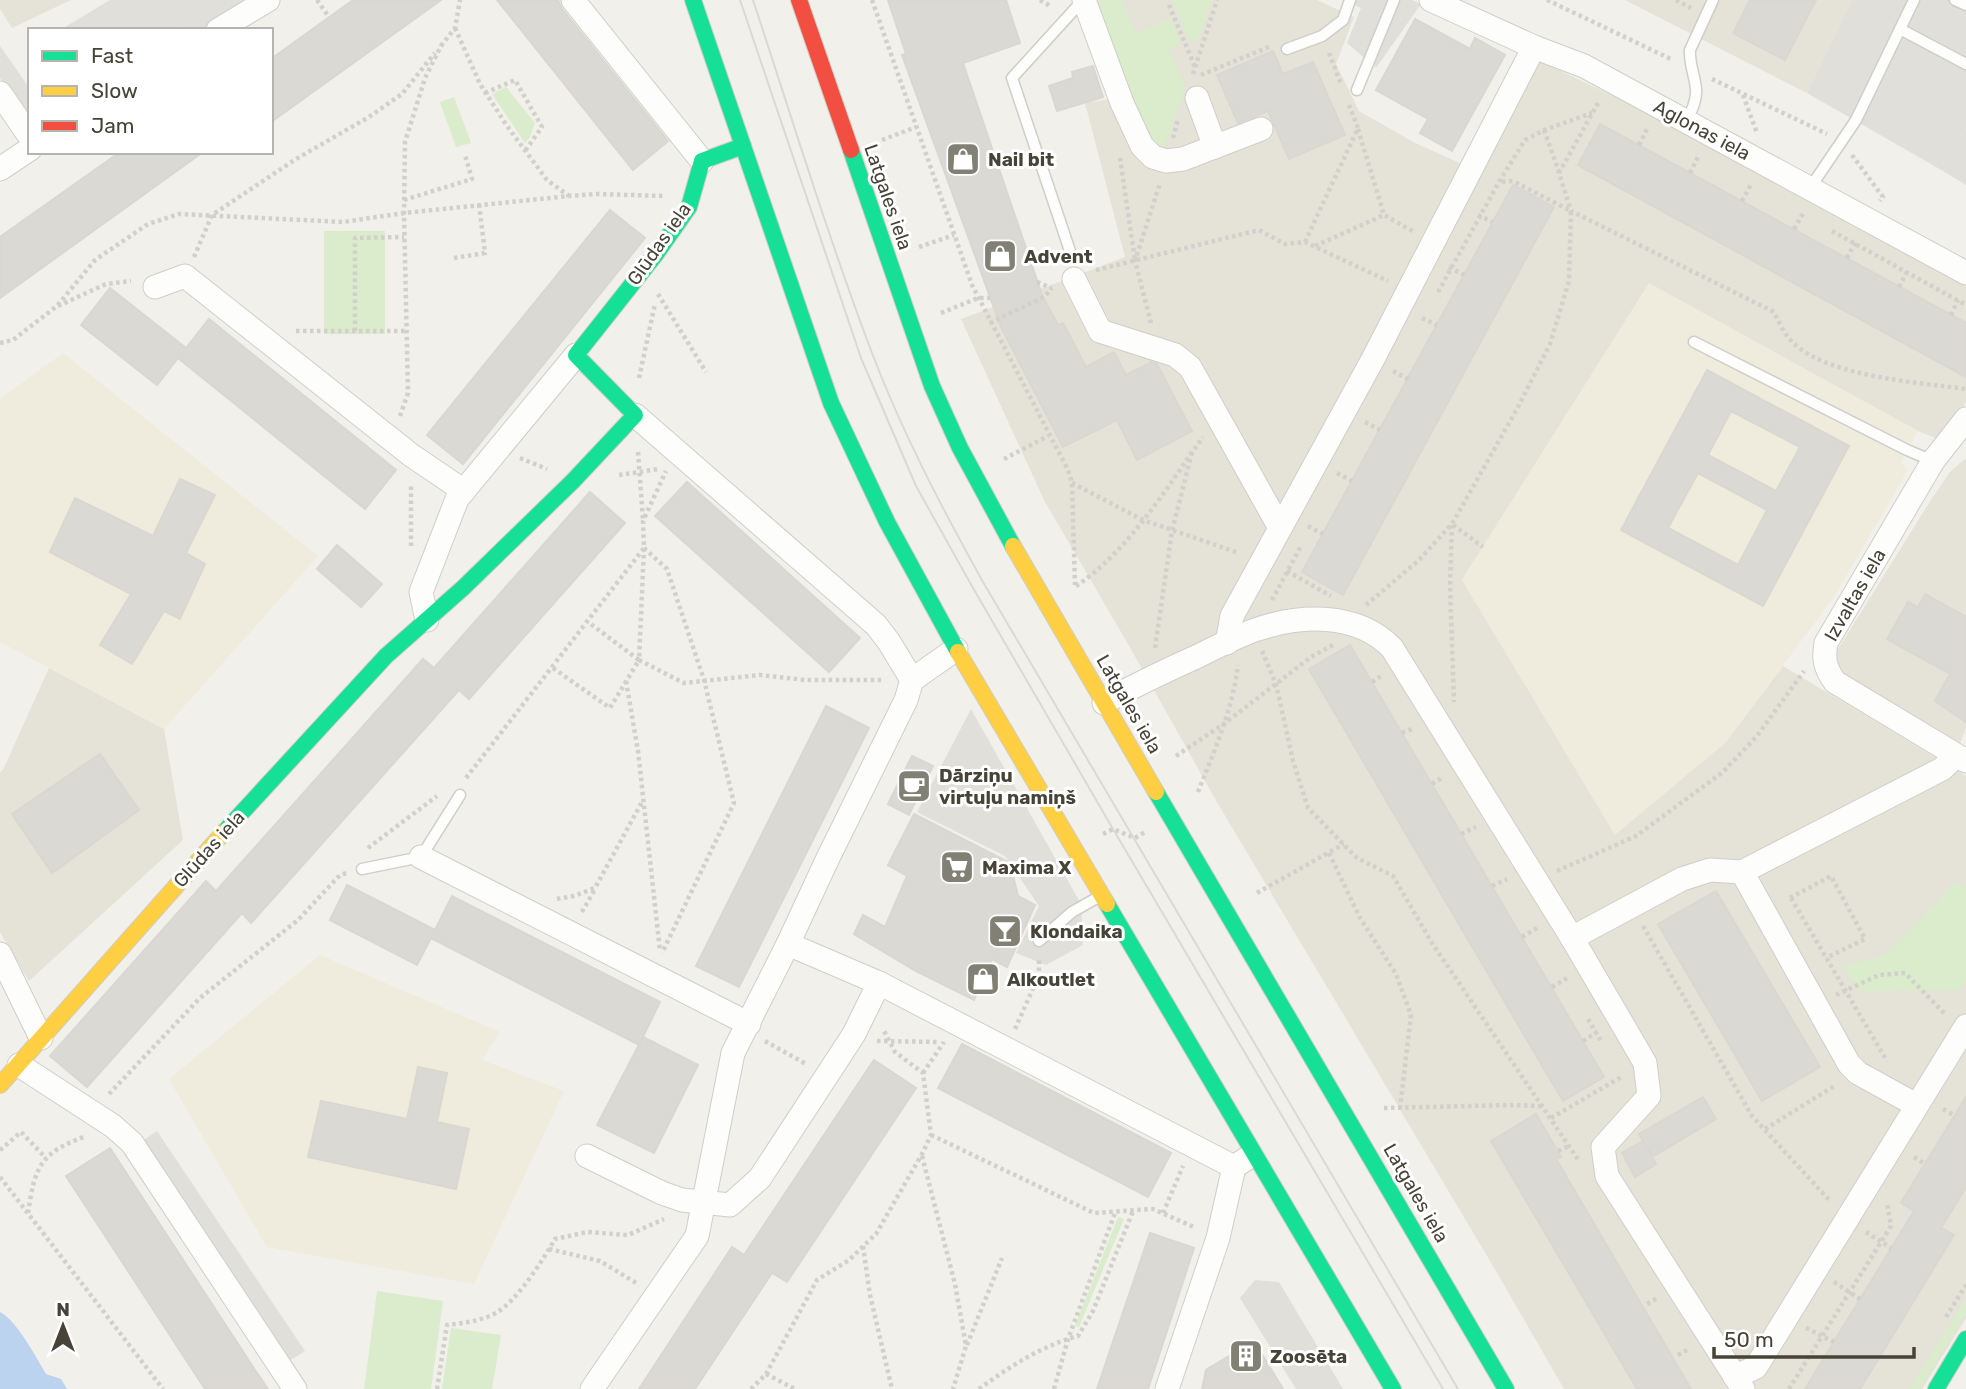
<svg xmlns="http://www.w3.org/2000/svg" width="1966" height="1389" viewBox="0 0 1966 1389" font-family="Rubik,sans-serif">
	<style>
		.residential { fill: #e5e2d8 }
		.industrial { fill: #e1dfd9 }
		.education { fill: #efecdd }
		.green { fill: #daeccb }
		.parking { fill: #e0dfda }
		.water { fill: #bbd3ef }
		.building { fill: #dbd9d3; stroke: #d9d7d0; stroke-width: 2; fill-rule: evenodd }
		.lines { fill: none; stroke-linecap: round; stroke-linejoin: round }
		.lane-casing { stroke: #cfcec8; stroke-width: 13 }
		.street-casing { stroke: #cfcec8; stroke-width: 25 }
		.fast-casing { stroke: #d0cec2; stroke-width: 18 }
		.slow-casing { stroke: #d0cec2; stroke-width: 18 }
		.jam-casing { stroke: #d0cec2; stroke-width: 18 }
		.path { stroke: #d1d0ca; stroke-width: 4.5; stroke-dasharray: 3.5 3.5; stroke-linecap: butt }
		.lane { stroke: #fdfdfc; stroke-width: 10 }
		.street { stroke: #fdfdfc; stroke-width: 23 }
		.fast { stroke: #16e098; stroke-width: 16 }
		.slow { stroke: #ffcf43; stroke-width: 16 }
		.jam { stroke: #f24e42; stroke-width: 16 }
		.tram { stroke: #d9d9d8; stroke-width: 2 }
		.labels { text-anchor: middle; dominant-baseline: central; stroke-width: 6; stroke-linejoin: round; paint-order: stroke }
		.street-label { font-size: 19px; fill: #474336; stroke: #fff }
		.poi-label { font-size: 19px; font-weight: bold; fill: #474336; stroke: #fff; text-anchor: start }
	</style>
	<rect width="100%" height="100%" fill="#f1f0eb"/>
	<g class="residential">
		<path d="M0,0H71L12,28L0,9Z"/>
		<path d="M1089,0H1317L1354,17L1336,64L1359,111L1415,143L1480,172L1538,60L1966,265V402L1941,440L1918,431L1649,284L1462,580L1725,743L1783,666L1966,776V1318L1922,1389H1564L1496,1271L1214,797L1128,644L1044,500L961,319L1125,257L1085,103L1124,97Z"/>
		<path d="M1625,0H1852L1807,93Z"/>
		<path d="M1966,458V645L1935,701L1966,722V728L1960,743L1929,729L1841,673L1835,654L1929,503L1950,472Z"/>
		<path d="M49,668L164,729L183,840L29,981L0,932V772L3,770Z"/>
	</g>
	<path class="industrial" d="M1966,129V185L1943,171Z"/>
	<g class="education">
		<path d="M1649,283L1918,431L1901,462L1908,470L1834,597L1725,743L1615,835L1462,580Z"/>
		<path d="M63,353L318,556L164,729L0,642V399Z"/>
		<path d="M320,955L500,1032L482,1060L564,1091L474,1284L267,1247L169,1079Z"/>
	</g>
	<g class="green">
		<path d="M1092,0H1122L1135,34L1171,18L1181,44L1169,50L1185,88L1163,151L1143,134Z"/>
		<path d="M1171,0H1211L1199,39L1190,41Z"/>
		<path d="M506,87L535,123L530,137L525,143L492,94Z"/>
		<path d="M454,97L471,143L456,147L440,102Z"/>
		<rect x="324" y="231" width="61" height="103"/>
		<path d="M1955,882L1966,888V980L1960,990L1859,991L1842,966L1887,955Z"/>
		<path d="M1118,1217L1124,1219L1079,1327L1075,1326Z"/>
		<path d="M377,1291L443,1301L431,1389H364Z"/>
		<path d="M1966,1298V1314L1920,1388L1909,1389Z"/>
		<path d="M451,1328L501,1335L492,1389H442Z"/>
	</g>
	<g class="parking">
		<path d="M110,0H251L205,30H180L178,26L173,30H60Z"/>
		<path d="M1342,0H1412L1421,4L1376,68L1347,43L1361,8Z"/>
		<path d="M1852,0H1966V129L1943,171L1807,93Z"/>
		<path d="M0,46L30,89V113L24,114L0,78Z"/>
		<path d="M971,709L1081,904L1083,945L1046,965L1016,953L1039,906L1005,856L917,812Z"/>
		<path d="M157,1131L305,1351L289,1361L142,1141Z"/>
		<path d="M1255,1280L1279,1282L1343,1389H1296L1240,1298Z"/>
	</g>
	<path class="water" d="M0,1312C17,1321 36,1357 46,1374L61,1379L67,1389H0Z"/>
	<g class="building">
		<path d="M353,0H441L271,122V59Z"/>
		<path d="M497,0H558L562,9L668,141L633,170Z"/>
		<path d="M888,0H1006L1020,43L963,63L1042,295L1058,325L1063,323L1086,367L1114,352L1126,375L1152,362L1157,364L1192,431L1137,460L1117,420L1063,447L1001,327L902,55L906,54Z"/>
		<path d="M1750,0H1816L1785,60L1733,33Z"/>
		<path d="M1415,19L1470,49L1475,38L1505,55L1452,151L1420,133L1428,119L1376,90Z"/>
		<path d="M1273,51L1283,74L1313,62L1345,135L1289,159L1268,111L1238,123L1217,75Z"/>
		<path d="M1093,66L1103,97L1057,111L1049,86L1073,78L1072,72Z"/>
		<path d="M1600,124L1966,323V377L1578,165Z"/>
		<path d="M120,152H203L0,298V237Z"/>
		<path d="M1513,185L1554,207L1343,595L1302,572Z"/>
		<path d="M610,210L645,238L463,464L427,435Z"/>
		<path d="M110,288L186,348L209,319L396,470L365,509L178,358L157,385L81,325Z"/>
		<path d="M1707,370L1849,446L1763,606L1621,530ZM1731,411L1800,447L1776,491L1708,455ZM1698,473L1767,510L1738,565L1668,528Z"/>
		<path d="M180,479L215,495L186,553L205,564L180,619L164,611L132,664L100,645L131,594L50,552L75,498L153,536Z"/>
		<path d="M687,482L860,638L829,672L655,516Z"/>
		<path d="M590,492L625,523L469,699L459,690L251,923L242,913L87,1087L50,1056L206,881L216,891L423,659L434,668Z"/>
		<path d="M337,545L382,584L361,607L317,569Z"/>
		<path d="M1925,594L1966,617V722L1935,701L1950,674L1887,639L1908,602L1918,607Z"/>
		<path d="M1350,645L1604,1077L1563,1101L1309,669Z"/>
		<path d="M826,706L869,728L739,987L696,966Z"/>
		<path d="M100,754L139,810L52,873L12,814Z"/>
		<path d="M912,756L933,766L909,815L888,804Z"/>
		<path d="M914,814L1010,863L1018,896L1035,905L1007,967L992,959L974,1000L916,971L854,934L863,915L885,927L907,876L888,865Z"/>
		<path d="M347,885L435,930L452,896L660,1002L639,1045L431,938L417,965L330,920Z"/>
		<path d="M1716,891L1820,1067L1762,1101L1658,924Z"/>
		<path d="M643,1037L698,1065L654,1153L597,1125Z"/>
		<path d="M962,1044L1171,1153L1148,1197L938,1088Z"/>
		<path d="M874,1060L916,1088L787,1282L772,1273L695,1389H639L732,1247L744,1255Z"/>
		<path d="M418,1067L447,1073L437,1122L469,1129L456,1189L308,1157L321,1101L407,1119Z"/>
		<path d="M1703,1097L1716,1119L1652,1157L1639,1134Z"/>
		<path d="M1966,1097V1187L1941,1228L1954,1235L1860,1389H1805L1914,1211L1901,1203Z"/>
		<path d="M1536,1114L1561,1157L1556,1159L1691,1389H1637L1491,1141Z"/>
		<path d="M1643,1141L1656,1164L1635,1177L1622,1153Z"/>
		<path d="M110,1148L255,1370L268,1389H205L66,1176Z"/>
		<path d="M1150,1233L1194,1248L1148,1389H1097Z"/>
		<path d="M1254,1341L1283,1389H1202L1206,1370Z"/>
	</g>
	<g class="lines">
		<g class="lane-casing">
			<g id="lane">
				<path d="M1955,0L1966,5"/>
				<path d="M1900,29L1966,64"/>
				<path d="M1287,49L1322,36L1343,20L1350,0"/>
				<path d="M1357,90L1394,0"/>
				<path d="M1686,122C1691,112 1697,101 1696,89C1695,76 1689,64 1690,50L1713,0"/>
				<path d="M1810,188L1856,120L1914,0"/>
				<path d="M1071,254L1012,78L1083,0"/>
				<path d="M1694,342L1907,450L1933,461"/>
				<path d="M362,869L421,857L460,795"/>
				<path d="M1039,941L1072,912L1095,899"/>
			</g>
		</g>
		<g class="street-casing">
			<g id="street">
				<path d="M573,0L702,161"/>
				<path d="M1084,0L1122,103L1142,146L1153,157L1166,161L1183,159L1261,129"/>
				<path d="M1431,0L1534,47L1584,66L1966,273"/>
				<path d="M218,30L268,0"/>
				<path d="M0,93L30,137"/>
				<path d="M1197,98L1215,147"/>
				<path d="M0,169L30,149"/>
				<path d="M1074,279L1100,331L1175,355L1190,367L1280,528"/>
				<path d="M155,287L185,276L411,455L464,491"/>
				<path d="M635,415L876,625L889,642L912,680"/>
				<path d="M1966,419L1933,461L1826,643C1823,659 1825,668 1835,682L1966,761"/>
				<path d="M427,620L421,592L457,499L576,355"/>
				<path d="M1227,643L1232,616L1373,359L1534,47"/>
				<path d="M956,649L912,680L906,700L827,860L788,944L879,983L1234,1167"/>
				<path d="M1104,703C1134,685 1165,671 1196,657C1215,648 1235,637 1255,630C1300,614 1357,612 1392,648L1572,938L1620,1020L1645,1063L1649,1096L1603,1147L1607,1176L1743,1389"/>
				<path d="M421,857L749,1024"/>
				<path d="M1742,872L1849,1064L1858,1073L1916,1105"/>
				<path d="M1572,938L1682,879L1710,870L1742,872L1942,769L1956,756"/>
				<path d="M0,954L41,1038"/>
				<path d="M19,1065L113,1126L132,1143L295,1389"/>
				<path d="M587,1156L662,1193L682,1200L730,1205L760,1178L854,1034L879,983"/>
				<path d="M1735,1377L1756,1367L1966,1026"/>
				<path d="M592,1389L697,1236L733,1053L788,944"/>
				<path d="M1167,1389L1218,1238L1234,1167L1246,1159"/>
			</g>
		</g>
		<g class="fast-casing">
			<g id="fast">
				<path d="M693,0L831,403L887,522L958,652"/>
				<path d="M851,150L932,386L960,448L1013,546"/>
				<path d="M1156,792L1506,1389"/>
				<path d="M224,832L386,656L463,588L573,481L635,415L576,355L656,254L689,207L702,161L743,146"/>
				<path d="M1107,904L1393,1389"/>
				<path d="M1936,1389L1966,1339"/>
			</g>
		</g>
		<g class="slow-casing">
			<g id="slow">
				<path d="M1013,546L1156,792"/>
				<path d="M958,652L1107,904"/>
				<path d="M0,1085L224,832"/>
			</g>
		</g>
		<g class="jam-casing">
			<path id="jam" d="M799,0L851,150"/>
		</g>
		<g class="path">
			<path d="M317,0L329,17"/>
			<path d="M872,0L972,285L1068,470L1072,483L1075,585"/>
			<path d="M1040,0L1052,7"/>
			<path d="M1547,0L1673,60"/>
			<path d="M1676,0L1691,8"/>
			<path d="M1169,5L1195,67"/>
			<path d="M455,28L480,84L507,126L547,180L569,196"/>
			<path d="M441,46L455,28L460,0"/>
			<path d="M1329,53L1341,84"/>
			<path d="M1193,74L1217,0"/>
			<path d="M1201,75L1271,46"/>
			<path d="M1712,79L1827,134"/>
			<path d="M485,93L515,80L542,127L525,151"/>
			<path d="M1743,95L1757,133"/>
			<path d="M1598,103L1559,173L1571,211L1774,312C1778,320 1782,329 1787,336C1818,377 1918,382 1966,389"/>
			<path d="M1358,129L1384,215L1414,232"/>
			<path d="M1544,130L1559,172"/>
			<path d="M1173,138L1178,119"/>
			<path d="M882,140L916,127"/>
			<path d="M1639,145L1648,127"/>
			<path d="M1852,155L1883,197L1880,201"/>
			<path d="M1120,158L1135,260"/>
			<path d="M1690,173L1699,155"/>
			<path d="M404,200L472,179L465,155"/>
			<path d="M1742,201L1752,183"/>
			<path d="M1478,215L1492,222"/>
			<path d="M1794,229L1804,212"/>
			<path d="M1832,231L1966,305"/>
			<path d="M1305,242L1358,128L1349,105"/>
			<path d="M1315,246L1384,215"/>
			<path d="M919,247L954,235"/>
			<path d="M194,257L212,215L296,159L369,117L402,94L435,53"/>
			<path d="M454,258L485,253L479,204"/>
			<path d="M1847,258L1856,241"/>
			<path d="M1449,267L1464,275"/>
			<path d="M1096,270L1259,230L1285,244L1305,242L1388,281"/>
			<path d="M1037,282L1051,288"/>
			<path d="M1899,287L1907,272"/>
			<path d="M1438,292L1499,182L1525,140L1544,130L1592,113"/>
			<path d="M658,294L706,372"/>
			<path d="M58,306L106,284L131,281"/>
			<path d="M941,313L978,298H990"/>
			<path d="M1951,315L1958,300"/>
			<path d="M1422,318L1437,325"/>
			<path d="M990,323L1044,297L1052,288"/>
			<path d="M1151,323L1135,261L1160,183"/>
			<path d="M296,331H407"/>
			<path d="M355,331V238L404,237"/>
			<path d="M0,343L13,340L57,306L95,260L148,224L179,214L343,222L404,213L569,196L597,194L664,196"/>
			<path d="M1393,371L1408,379"/>
			<path d="M639,378L655,304"/>
			<path d="M400,416L408,393L404,213L405,142L425,78L442,44"/>
			<path d="M1365,422L1380,430"/>
			<path d="M638,452L643,520"/>
			<path d="M520,458L547,469"/>
			<path d="M1004,459L1048,436"/>
			<path d="M1337,473L1352,481"/>
			<path d="M619,475L659,469"/>
			<path d="M1072,483L1143,520L1239,553"/>
			<path d="M1452,525L1450,585L1454,702"/>
			<path d="M1453,525L1483,547"/>
			<path d="M1308,526L1323,534"/>
			<path d="M411,546V484"/>
			<path d="M644,548L667,569L704,680L734,803L662,953"/>
			<path d="M644,548L639,660L684,683L760,675L805,680H883"/>
			<path d="M1287,571L1331,596"/>
			<path d="M1076,586C1128,552 1167,487 1203,437"/>
			<path d="M1272,600L1301,546"/>
			<path d="M1366,605L1418,561L1452,524L1518,407L1550,344L1569,281L1571,211L1513,181L1499,182"/>
			<path d="M1155,648L1172,531L1192,452"/>
			<path d="M1262,651L1276,684L1293,761L1308,808L1357,858L1393,876L1432,943L1579,1161"/>
			<path d="M553,668L610,708L639,660L588,622"/>
			<path d="M626,681L638,751L660,951"/>
			<path d="M1372,682L1383,675"/>
			<path d="M1402,733L1414,728"/>
			<path d="M1176,756L1225,723L1311,657L1333,645"/>
			<path d="M466,778L644,548L643,521L666,471"/>
			<path d="M1432,784L1443,777"/>
			<path d="M1198,792C1214,751 1233,709 1238,665"/>
			<path d="M1103,834L1113,829L1135,838L1145,832"/>
			<path d="M1461,834L1476,827"/>
			<path d="M368,848L437,796"/>
			<path d="M1329,853L1360,918L1396,974L1411,1015L1400,1108"/>
			<path d="M1557,871L1636,836L1723,772L1757,736L1804,671"/>
			<path d="M1492,886L1507,879"/>
			<path d="M1257,893L1344,844"/>
			<path d="M1790,898L1831,876L1865,939L1826,958"/>
			<path d="M1791,898L1887,1061"/>
			<path d="M557,899L574,896L595,888L642,802"/>
			<path d="M582,912L595,889"/>
			<path d="M1643,926L1752,1116L1830,1201"/>
			<path d="M1522,937L1539,927"/>
			<path d="M1552,987L1569,977"/>
			<path d="M1836,995L1879,975L1905,973L1945,1014"/>
			<path d="M1588,1019L1601,1041"/>
			<path d="M1015,1029L1039,975V959"/>
			<path d="M765,1041L806,1064"/>
			<path d="M877,1041L939,1042"/>
			<path d="M1583,1041L1597,1032"/>
			<path d="M923,1073L944,1042"/>
			<path d="M109,1094L200,998L298,920L340,875L347,873"/>
			<path d="M1384,1108L1509,1105L1542,1106"/>
			<path d="M1943,1109L1955,1116"/>
			<path d="M1551,1118L1623,1076"/>
			<path d="M1765,1129L1836,1085"/>
			<path d="M931,1135L1094,1213L1153,1209L1196,1228"/>
			<path d="M0,1150L21,1132L45,1157"/>
			<path d="M1558,1151L1569,1146"/>
			<path d="M922,1156L955,1284L966,1346L953,1389"/>
			<path d="M1914,1157L1925,1164"/>
			<path d="M0,1177L163,1389"/>
			<path d="M28,1213C35,1166 40,1153 86,1136"/>
			<path d="M1163,1213L1183,1166"/>
			<path d="M1866,1232L1891,1248"/>
			<path d="M863,1246L870,1295L892,1389"/>
			<path d="M549,1249L600,1261L638,1284"/>
			<path d="M1834,1282L1860,1299"/>
			<path d="M1647,1304L1659,1297"/>
			<path d="M1946,1317L1966,1285"/>
			<path d="M1806,1328L1834,1342"/>
			<path d="M967,1345L1002,1258"/>
			<path d="M1678,1355L1689,1349"/>
			<path d="M766,1374L795,1389"/>
			<path d="M437,1389L447,1325C464,1323 481,1321 496,1313C518,1300 542,1261 555,1239L587,1232L628,1235L664,1219"/>
			<path d="M751,1389L766,1374L817,1280L849,1260L876,1234L922,1154L931,1135L923,1073L895,1052L883,1029"/>
			<path d="M979,1389C1009,1367 1041,1346 1078,1336L1093,1311L1133,1211"/>
			<path d="M1054,1389L1068,1339L1115,1213"/>
			<path d="M1789,1389L1891,1226L1887,1203"/>
		</g>
		<use href="#lane" class="lane"/>
		<use href="#street" class="street"/>
		<use href="#fast" class="fast"/>
		<use href="#slow" class="slow"/>
		<use href="#jam" class="jam"/>
		<g class="tram">
			<path d="M740,0L861,358L916,486L973,588L1113,829L1443,1389"/>
			<path d="M753,0C792,118 828,237 872,353C902,432 942,508 983,582L1458,1389"/>
		</g>
	</g>
	<defs>
		<g id="shop-square" transform="scale(1.75)"><rect x="-9" y="-9" width="18" height="18" rx="4" fill="#828075" stroke="#fff"/><path d="M-5-2.5h2.3a2.7 3.5 0 0 1 5.4 0H5L5.5 6h-11ZM-1.5-2.5h3a1.5 2.3 0 0 0-3 0Z" fill="#fff"/></g>
		<g id="cafe-square" transform="scale(1.75)"><rect x="-9" y="-9" width="18" height="18" rx="4" fill="#828075" stroke="#fff"/><path d="M-5.5-4.5H6V0H3Q3 3.5 0 3.5H-2.5Q-5.5 3.5-5.5 0ZM3-3.2v2h1.7v-2ZM-6 4.5H4V6H-6Z" fill="#fff"/></g>
		<g id="supermarket-square" transform="scale(1.75)"><rect x="-9" y="-9" width="18" height="18" rx="4" fill="#828075" stroke="#fff"/><path d="M-6-5.5h2.5l.6 2H6L4.5 2H-2.5L-4.4-4H-6ZM-1.5 3.2a1.3 1.3 0 1 0 .1 0ZM3 3.2a1.3 1.3 0 1 0 .1 0Z" fill="#fff"/></g>
		<g id="bar-square" transform="scale(1.75)"><rect x="-9" y="-9" width="18" height="18" rx="4" fill="#828075" stroke="#fff"/><path d="M-6-5H6L.8 .8V4.5H3.5V6h-7V4.5H-.8V.8Z" fill="#fff"/></g>
		<g id="building-square" transform="scale(1.75)"><rect x="-9" y="-9" width="18" height="18" rx="4" fill="#828075" stroke="#fff"/><path d="M-4-6H4V6H1V3H-1V6H-4ZM-2.5-4.3h1.7v1.8h-1.7ZM.8-4.3h1.7v1.8H.8ZM-2.5-1h1.7V.8h-1.7ZM.8-1h1.7V.8H.8Z" fill="#fff"/></g>
	</defs>
	<g fill-rule="evenodd">
		<use href="#shop-square" x="963" y="159"/>
		<use href="#shop-square" x="1000" y="256"/>
		<use href="#cafe-square" x="914" y="786"/>
		<use href="#supermarket-square" x="957" y="867"/>
		<use href="#bar-square" x="1005" y="931"/>
		<use href="#shop-square" x="983" y="979"/>
		<use href="#building-square" x="1246" y="1356"/>
	</g>
	<g class="labels">
		<g class="street-label">
			<text transform="translate(1702 130) rotate(28)">Aglonas iela</text>
			<text transform="translate(888 197) rotate(71)">Latgales iela</text>
			<text transform="translate(659 244) rotate(-55)">Glūdas iela</text>
			<text transform="translate(1855 595) rotate(-60)">Izvaltas iela</text>
			<text transform="translate(1129 704) rotate(60)">Latgales iela</text>
			<text transform="translate(209 849) rotate(-48)">Glūdas iela</text>
			<text transform="translate(1416 1193) rotate(60)">Latgales iela</text>
		</g>
		<g class="poi-label">
			<text x="988" y="159">Nail bit</text>
			<text x="1024" y="256">Advent</text>
			<text x="939" y="775">Dārziņu<tspan x="939" dy="22">virtuļu namiņš</tspan></text>
			<text x="982" y="867">Maxima X</text>
			<text x="1030" y="931">Klondaika</text>
			<text x="1007" y="979">Alkoutlet</text>
			<text x="1270" y="1356">Zoosēta</text>
		</g>
	</g>
	<rect x="28" y="28" width="245" height="126" fill="#ffffff" stroke="#b5b4af" stroke-width="2"/>
	<rect x="42" y="51" width="35" height="10" fill="#16e098" stroke="#b5b4af" stroke-width="2"/>
	<text x="91" y="63" font-size="21" fill="#474336">Fast</text>
	<rect x="42" y="86" width="35" height="10" fill="#ffcf43" stroke="#b5b4af" stroke-width="2"/>
	<text x="91" y="98" font-size="21" fill="#474336">Slow</text>
	<rect x="42" y="121" width="35" height="10" fill="#f24e42" stroke="#b5b4af" stroke-width="2"/>
	<text x="91" y="133" font-size="21" fill="#474336">Jam</text>
	<g transform="translate(63 1326)" stroke="#ffffff" stroke-width="5" paint-order="stroke">
	<path d="M0-5L12 26L0 18L-12 26Z" fill="#474336"/>
	<text y="-10" font-size="19" font-weight="bold" text-anchor="middle" fill="#474336">N</text>
	</g>
	<path d="M1714 1347v10h200v-10" fill="none" stroke="#474336" stroke-width="3.5"/>
	<text x="1724" y="1347" font-size="21" fill="#474336" stroke="#ffffff" stroke-width="5" paint-order="stroke">50 m</text>
</svg>
